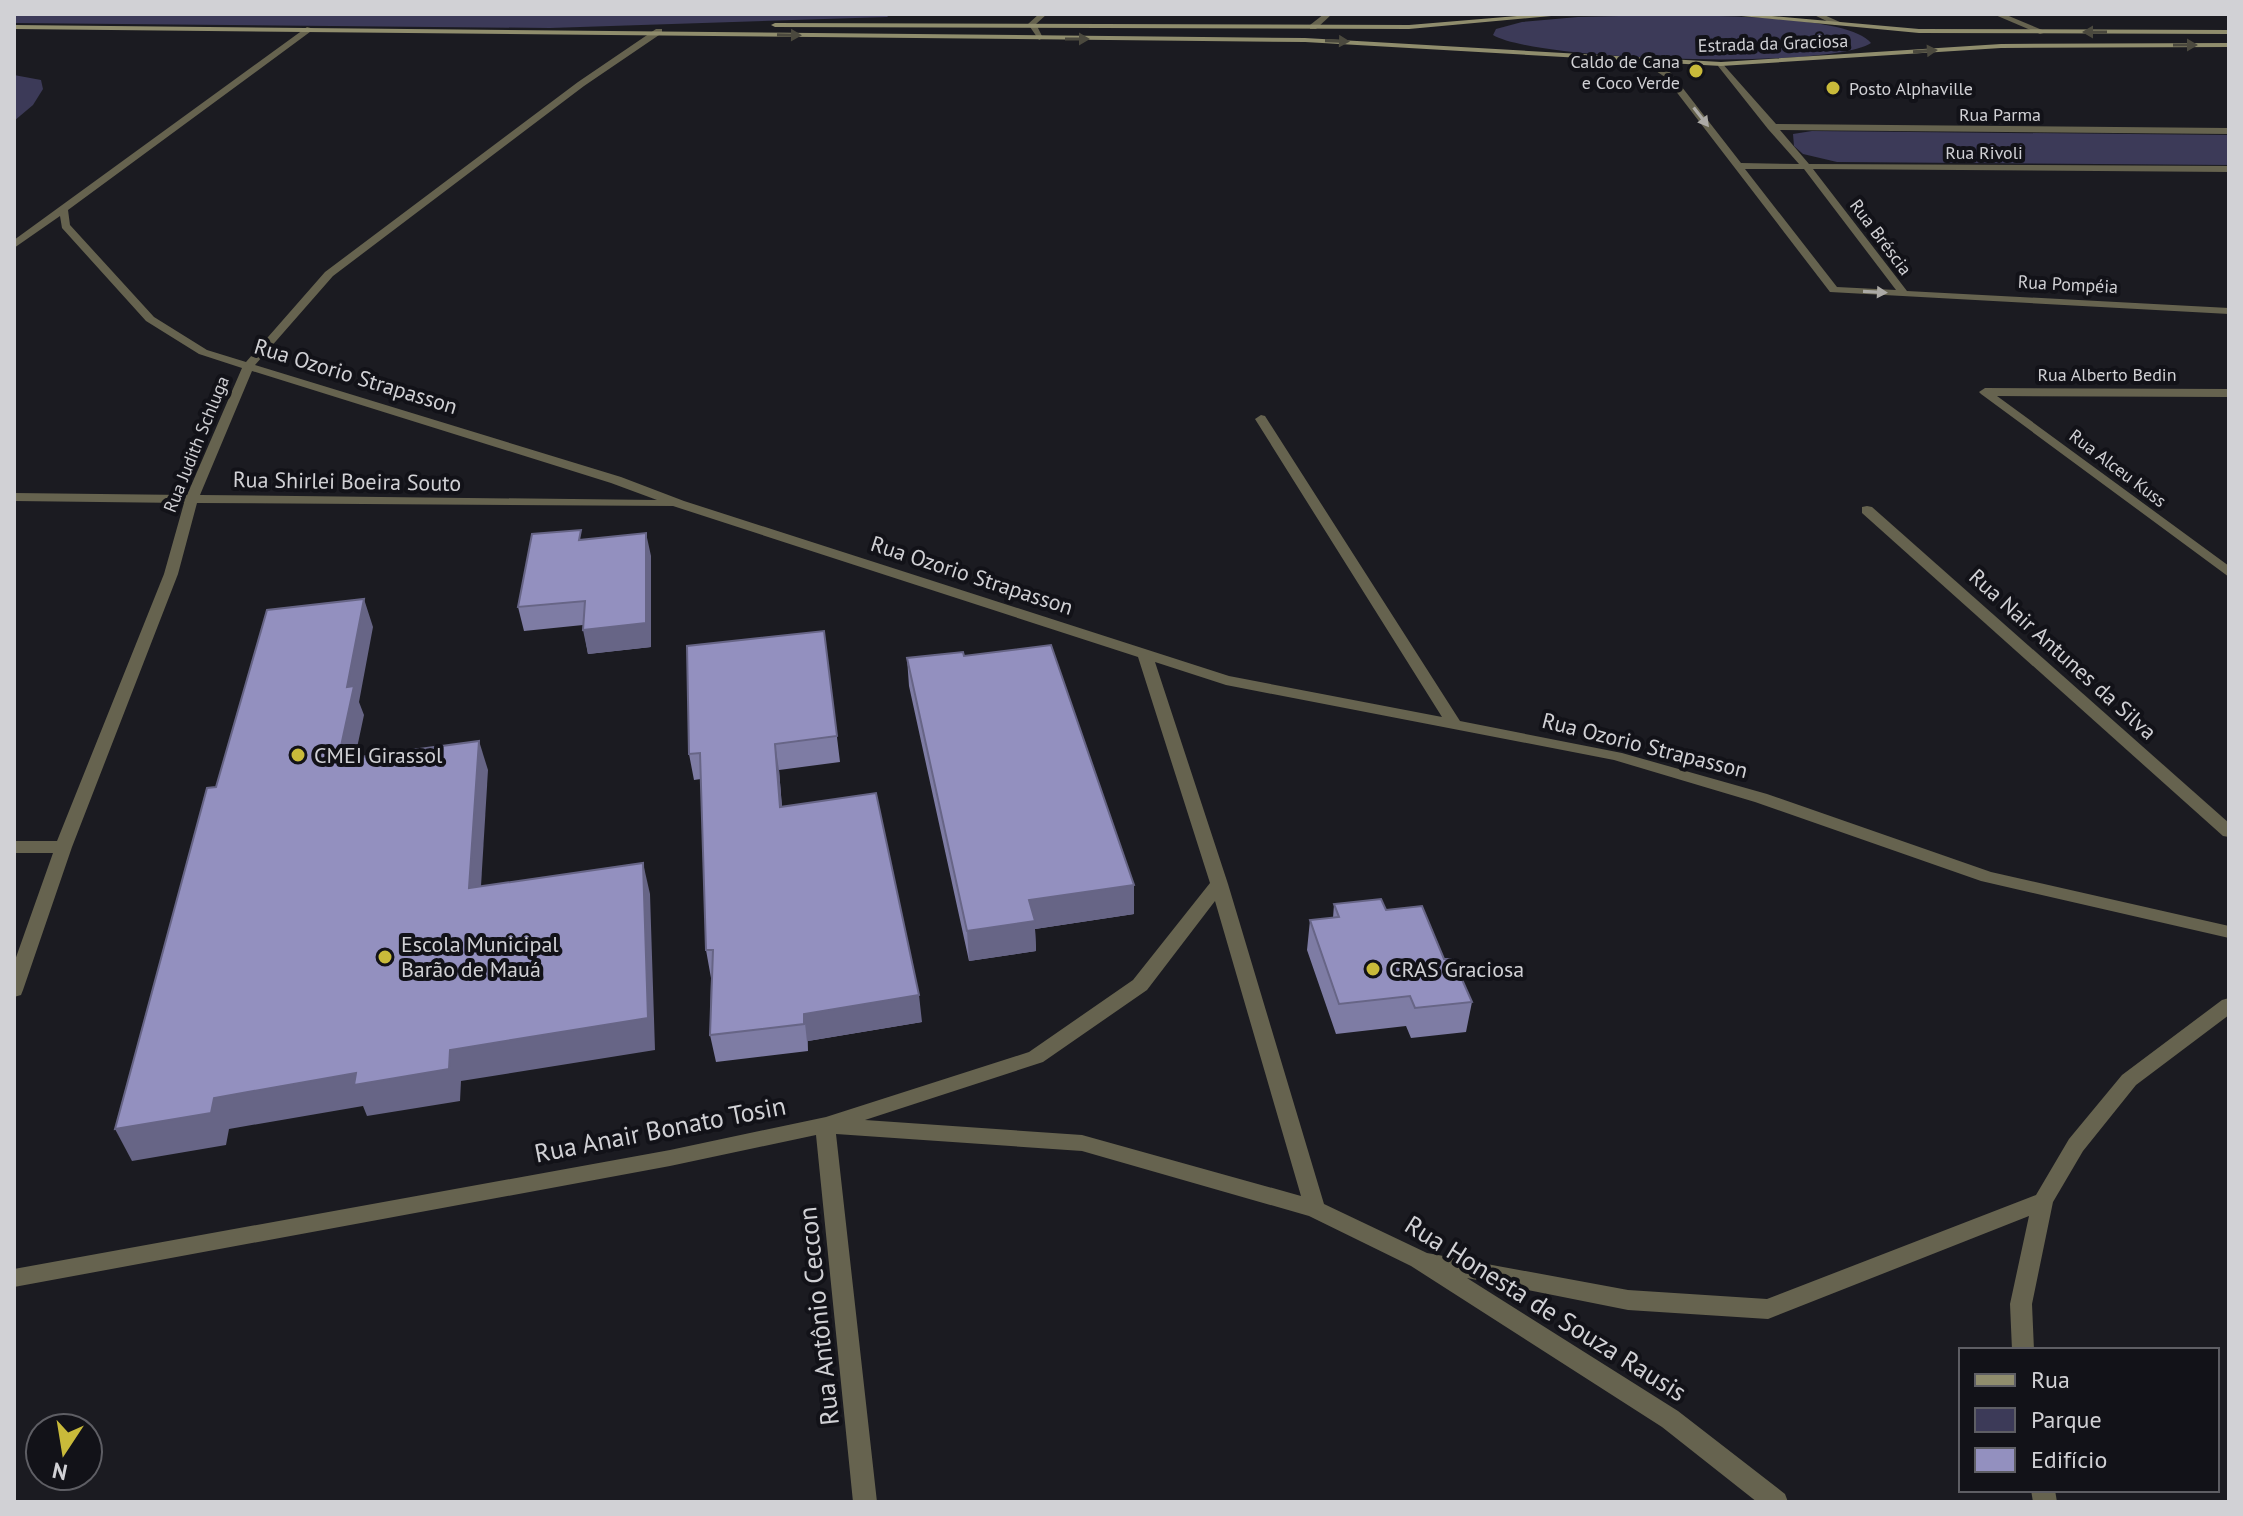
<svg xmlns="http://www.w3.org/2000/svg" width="2243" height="1516" viewBox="0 0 2243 1516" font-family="'PT Sans',sans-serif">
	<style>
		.green { fill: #3c3a58 }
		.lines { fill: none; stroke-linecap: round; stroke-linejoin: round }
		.minor { fill: #66634f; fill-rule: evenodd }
		.tertiary { fill: #66634f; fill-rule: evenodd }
		.secondary { fill: #908d6d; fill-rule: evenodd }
		.wall { fill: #7e7ca4 }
		.shaded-wall { fill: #676586 }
		.building { fill: #9390bf; stroke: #676586; stroke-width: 2 }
		.oneway { fill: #4b493e }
		.oneway2 { fill: #acaaa6 }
		.poi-dot { fill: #c9ba3a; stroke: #121218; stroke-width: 3 }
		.labels { text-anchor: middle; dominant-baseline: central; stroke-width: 8; stroke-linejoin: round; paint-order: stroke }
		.far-street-label { font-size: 18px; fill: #d1d1d5; stroke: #121218 }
		.far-poi-label { font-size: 18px; fill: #d1d1d5; stroke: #121218; text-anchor: end }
		.street-label { font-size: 22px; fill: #d1d1d5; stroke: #121218 }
		.poi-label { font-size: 22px; fill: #d1d1d5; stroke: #121218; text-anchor: start }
		.near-street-label { font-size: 26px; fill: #d1d1d5; stroke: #121218 }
	</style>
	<rect width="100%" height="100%" fill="#1b1b21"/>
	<g class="green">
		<path d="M14,14H891L887,17L550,28L14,23Z"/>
		<path d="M1660,15C1700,16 1849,14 1871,43C1830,70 1536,61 1493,35L1496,29L1522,22L1578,17Z"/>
		<path d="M14,75L41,80L43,89L33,105L14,121Z"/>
		<path d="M1812,131L2229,135V165L1837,162L1803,154L1794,146L1793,134Z"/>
	</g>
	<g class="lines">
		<g class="minor">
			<path d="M1039,14H1047L1036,24L1043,38L1039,40L1028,24Z"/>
			<path d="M1324,14H1332L1316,29H1310V25Z"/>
			<path d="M1993,14H2004L2047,32L2040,34Z"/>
			<path d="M307,27L314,29L68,210L70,225L154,317L207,350L246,362L325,272L578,82L656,29H662V33L584,86L333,276L255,365L621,477L684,501L1229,676L1442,717L1255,419L1261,415L1265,416L1460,721L1622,753L1767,794L1991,872L2229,926V938L1981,881L1755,802L1614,760L1226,685L1155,662L1228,884L1324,1204L1427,1253L1628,1290L1767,1299L2036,1195L2069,1139L2122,1075L2222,1000L2229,998V1015L2136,1085L2083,1151L2053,1202L2032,1304L2034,1350H2012L2010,1304L2029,1216L1768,1319L1628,1310L1467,1278L1678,1411L1785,1494L1788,1502H1757L1662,1427L1411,1266L1309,1216L1082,1151L836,1134L877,1502H853L816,1135L670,1166L14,1287V1269L670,1150L826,1117L1029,1052L1133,980L1210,883L1138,657L673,506L197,503L178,574L72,847L23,990L21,995L14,997V963L53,853H14V841H57L164,574L184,503L14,501V493L187,495L242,368L199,354L146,321L62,228L60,216L14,248V240ZM252,371L611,483L657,500L200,495ZM1215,901L1301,1196L1082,1135L865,1120L1043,1062L1147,990Z"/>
			<path d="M1647,59L1671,73L1741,163L1799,164L1768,129L1718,66L1721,62L1776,124L2229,128V134L1780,130L1809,164L2229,166V172L1813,169L1907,291L2229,308V314L1830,292L1665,77L1644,63ZM1745,169H1804L1896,290L1837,287Z"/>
			<path d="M1985,388L2229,389V397L1997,396L2229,566V577L1981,394L1979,392Z"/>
			<path d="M1867,506L1872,507L2229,823V837L2223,836L1862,513V507Z"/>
			<path d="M2031,1490H2055L2057,1502H2033Z"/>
		</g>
		<path class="tertiary" d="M1812,14H1822L1842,23L1835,25Z"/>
		<g class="secondary">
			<path d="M1542,14H1573L1409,29L775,27L771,25L775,23L1409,25Z"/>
			<path d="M1721,14H1750L1919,29L2229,30V34L1919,33Z"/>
			<path d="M14,25L1305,38L1721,62L2001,44L2229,43V47L2001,48L1721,66L1305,42L14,29Z"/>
		</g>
	</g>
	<g class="wall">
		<path d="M583,540L651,556V647L588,654L583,625L524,631L518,607Z"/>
		<path d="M824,631L840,762L779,770L782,807L922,1022L808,1041V1051L716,1062L710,1035L711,978L706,950L701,779L694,780L689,754Z"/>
		<path d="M964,656L1134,885V914L1035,929L1036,951L969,961L909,686L907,658Z"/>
		<path d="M1334,904L1386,910L1444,959L1472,1002L1466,1032L1411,1038L1406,1026L1336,1034L1307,950L1310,920L1333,918Z"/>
	</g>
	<g class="shaded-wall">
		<path d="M646,533L651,556V647L588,654L583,630Z"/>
		<path d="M364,599L373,627L359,702L364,715L348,790L338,760L347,687Z"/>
		<path d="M479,741L488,770L479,919L469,888Z"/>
		<path d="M775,744L779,770L784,834L780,807Z"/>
		<path d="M643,863L650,894L655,1050L461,1081L460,1101L367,1116L363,1106L229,1129L226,1145L132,1161L115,1129L214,1098Z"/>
		<path d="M1134,885V914L1035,929L1036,951L969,961L967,931L1029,900Z"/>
		<path d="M919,995L922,1022L808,1041V1051L804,1014Z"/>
	</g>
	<g class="building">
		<path d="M581,530L579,540L646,533V623L583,630L585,601L518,607L532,534Z"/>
		<path d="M364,599L347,687L354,686L338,760L479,741L469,888L643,863L648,1018L450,1050L449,1069L354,1085L356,1073L214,1098L211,1113L115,1129L207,788L216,787L267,610Z"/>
		<path d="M824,631L837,736L775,744L780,807L876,793L919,995L804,1014V1024L710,1035L713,950H706L700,753L689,754L687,646Z"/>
		<path d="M1051,645L1134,885L1029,900L1035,921L967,931L907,658L963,652L964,656Z"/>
		<path d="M1381,899L1386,910L1422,906L1444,959H1453L1472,1002L1415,1008L1410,996L1339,1004L1310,920L1339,917L1334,904Z"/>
	</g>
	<defs><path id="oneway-solid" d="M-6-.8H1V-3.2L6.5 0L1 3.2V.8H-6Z" transform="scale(2)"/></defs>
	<g class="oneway">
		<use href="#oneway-solid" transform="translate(2095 32) rotate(-180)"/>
		<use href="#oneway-solid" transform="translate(789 35) rotate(1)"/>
		<use href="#oneway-solid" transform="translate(1077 39)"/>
		<use href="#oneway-solid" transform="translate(1337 41) rotate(2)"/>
		<use href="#oneway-solid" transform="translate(2185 45)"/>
		<use href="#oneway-solid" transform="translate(1925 51) rotate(-4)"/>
	</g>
	<g class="oneway2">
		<use href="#oneway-solid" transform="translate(1701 117) rotate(52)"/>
		<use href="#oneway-solid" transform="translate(1875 292) rotate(3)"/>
	</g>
	<g class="poi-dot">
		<circle cx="1696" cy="71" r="8"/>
		<circle cx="1833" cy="88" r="8"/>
		<circle cx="298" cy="755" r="8"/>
		<circle cx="385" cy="957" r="8"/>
		<circle cx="1373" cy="969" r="8"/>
	</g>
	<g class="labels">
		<g class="far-street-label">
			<text transform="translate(1773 43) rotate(-2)">Estrada da Graciosa</text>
			<text x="2000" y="114">Rua Parma</text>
			<text x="1984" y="152">Rua Rivoli</text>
			<text transform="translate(1881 237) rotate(53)">Rua Bréscia</text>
			<text transform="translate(2068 284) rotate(3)">Rua Pompéia</text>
			<text x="2107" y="374">Rua Alberto Bedin</text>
			<text transform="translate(196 444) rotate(-68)">Rua Judith Schluga</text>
			<text transform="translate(2118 468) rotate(37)">Rua Alceu Kuss</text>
		</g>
		<g class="far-poi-label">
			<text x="1680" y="61">Caldo de Cana<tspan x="1680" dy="21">e Coco Verde</tspan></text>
			<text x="1849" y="88" text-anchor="start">Posto Alphaville</text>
		</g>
		<g class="street-label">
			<text transform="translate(356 376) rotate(17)">Rua Ozorio Strapasson</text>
			<text transform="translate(347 481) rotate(1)">Rua Shirlei Boeira Souto</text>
			<text transform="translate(972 575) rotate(18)">Rua Ozorio Strapasson</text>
			<text transform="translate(2063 654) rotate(42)">Rua Nair Antunes da Silva</text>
			<text transform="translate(1645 745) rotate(14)">Rua Ozorio Strapasson</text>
		</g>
		<g class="poi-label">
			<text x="314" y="755">CMEI Girassol</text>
			<text x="401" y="944">Escola Municipal<tspan x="401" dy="25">Barão de Mauá</tspan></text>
			<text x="1389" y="969">CRAS Graciosa</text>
		</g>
		<g class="near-street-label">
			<text transform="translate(660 1129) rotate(-11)">Rua Anair Bonato Tosin</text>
			<text transform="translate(1546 1308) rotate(32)">Rua Honesta de Souza Rausis</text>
			<text transform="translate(818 1316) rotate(-96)">Rua Antônio Ceccon</text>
		</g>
	</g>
	<rect width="2243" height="1516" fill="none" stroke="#d1d1d5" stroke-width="32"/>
	<rect x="1959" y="1348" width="260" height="144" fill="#121218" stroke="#5e5e64" stroke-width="2"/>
	<rect x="1975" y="1374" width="40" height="12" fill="#908d6d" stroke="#5e5e64" stroke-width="2"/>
	<text x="2031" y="1388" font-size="24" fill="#d1d1d5">Rua</text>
	<rect x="1975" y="1408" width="40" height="24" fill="#3c3a58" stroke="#5e5e64" stroke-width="2"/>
	<text x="2031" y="1428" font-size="24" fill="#d1d1d5">Parque</text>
	<rect x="1975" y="1448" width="40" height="24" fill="#9390bf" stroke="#5e5e64" stroke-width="2"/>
	<text x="2031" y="1468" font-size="24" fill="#d1d1d5">Edifício</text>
	<g transform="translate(64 1452) rotate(192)"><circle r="38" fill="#121218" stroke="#5e5e64" stroke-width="2"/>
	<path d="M0-6L14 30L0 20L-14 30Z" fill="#c9ba3a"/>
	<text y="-12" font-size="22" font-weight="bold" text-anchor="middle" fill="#d1d1d5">N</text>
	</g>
</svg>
